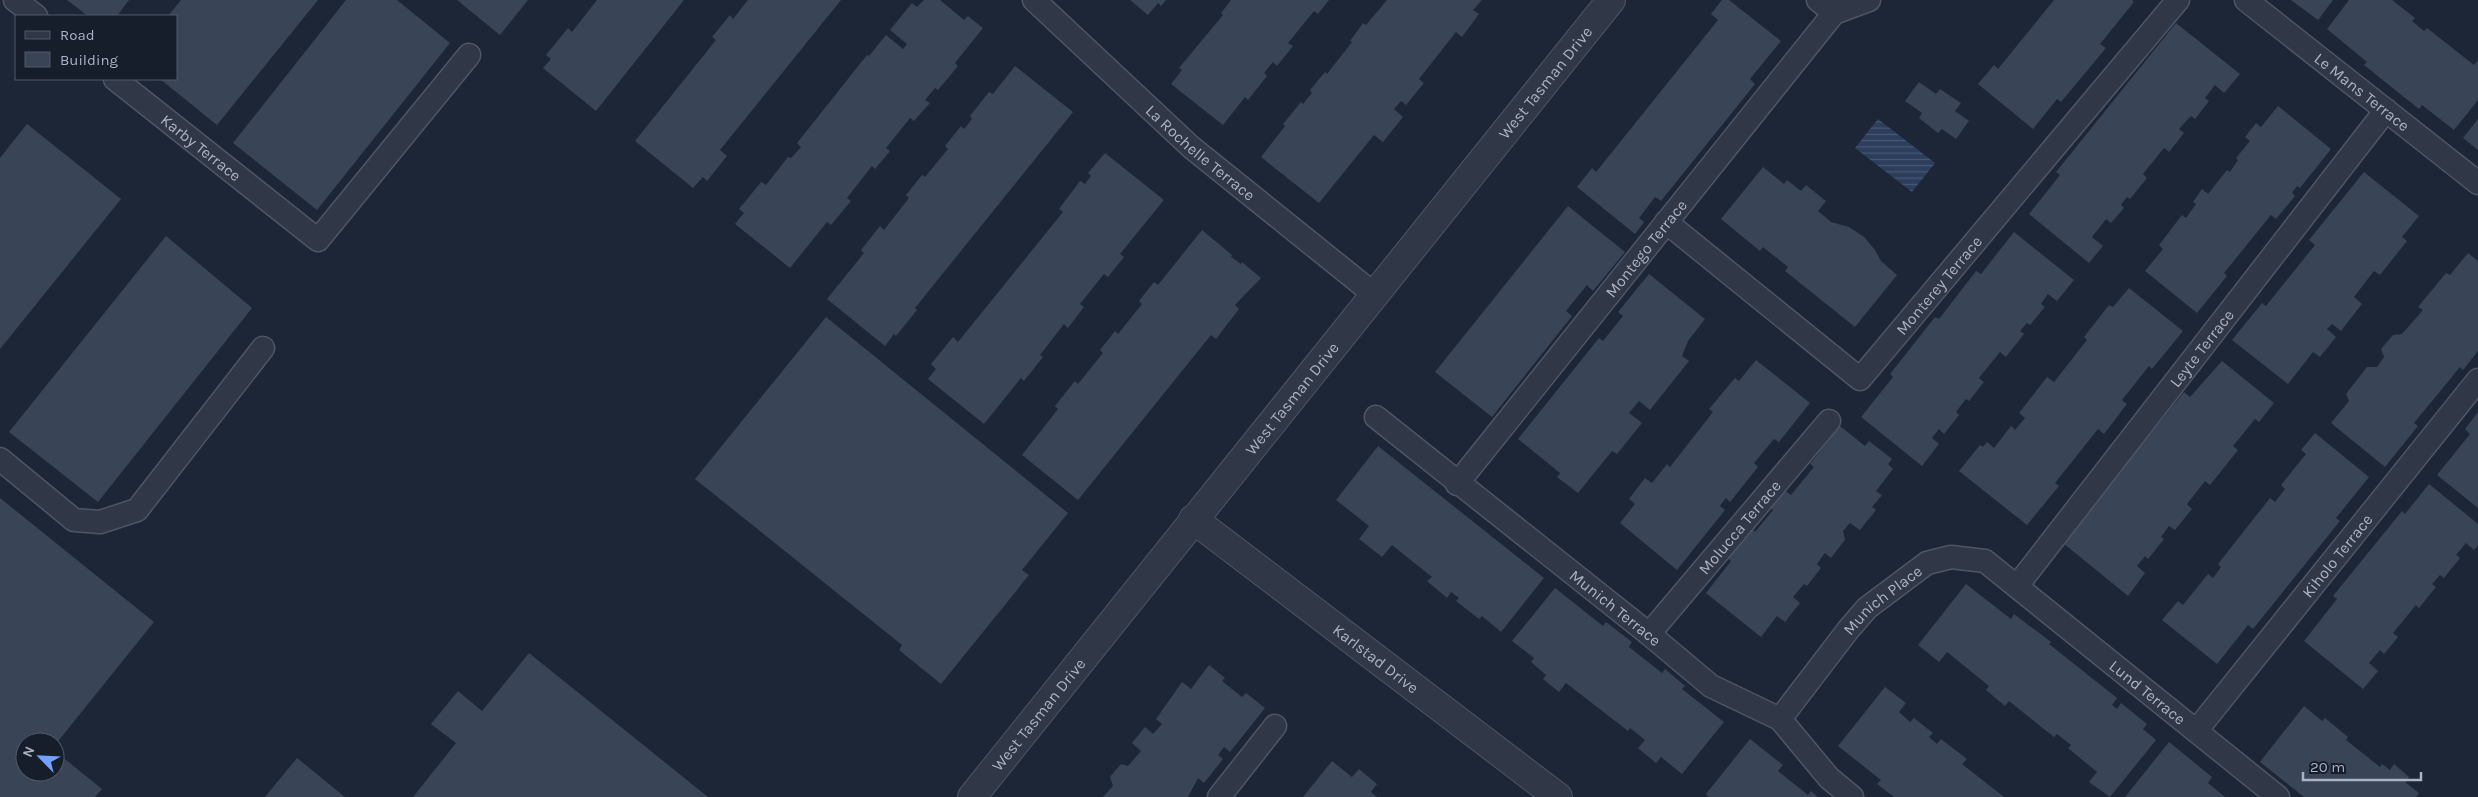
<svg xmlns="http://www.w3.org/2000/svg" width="2478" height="797" viewBox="0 0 2478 797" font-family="Karla,sans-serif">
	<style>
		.water { fill: url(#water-rules) }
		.building { fill: #394457 }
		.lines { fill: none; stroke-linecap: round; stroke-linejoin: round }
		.service-casing { stroke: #4e5565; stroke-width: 25 }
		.minor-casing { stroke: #4e5565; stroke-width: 30 }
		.tertiary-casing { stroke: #4e5565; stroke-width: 30 }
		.service { stroke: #303847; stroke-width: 22 }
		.minor { stroke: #303847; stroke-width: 28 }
		.tertiary { stroke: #303847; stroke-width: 28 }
		.labels { text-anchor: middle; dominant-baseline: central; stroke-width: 4; stroke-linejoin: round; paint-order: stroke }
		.street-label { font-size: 16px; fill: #aab2c4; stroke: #161d2b }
	</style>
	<defs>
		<pattern id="water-rules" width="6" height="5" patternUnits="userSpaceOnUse" patternTransform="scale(1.25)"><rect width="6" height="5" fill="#2d3e5d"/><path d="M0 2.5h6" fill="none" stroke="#495873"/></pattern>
	</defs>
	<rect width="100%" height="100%" fill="#1d2636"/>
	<path class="water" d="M1878,119L1935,163L1912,192L1855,148Z"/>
	<g class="building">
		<path d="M67,0H129L117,16H88Z"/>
		<path d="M181,0H318L217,125L160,79H176V16H168Z"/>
		<path d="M346,0H397L450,43L317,210L233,143Z"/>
		<path d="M457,0H528L500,35Z"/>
		<path d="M597,0H684L596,111L543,68L551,59L546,55L568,28L572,32Z"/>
		<path d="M748,0H841L720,150L727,156L707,181L703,177L693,188L635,141L716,40L712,37L730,15L733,19Z"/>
		<path d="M924,0H940L964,20L968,16L983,28L955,63L958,66L938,90L935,88L925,100L930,103L914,121L910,118L886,148L890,151L875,169L872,166L847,198L851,201L831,225L827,222L790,268L735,224L744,213L739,209L761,182L766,185L788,157L791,158L801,147L797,143L867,55L869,56L886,35L903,49L907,44L890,30L912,3L917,7Z"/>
		<path d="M1130,0H1166L1161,6L1158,3L1148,15Z"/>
		<path d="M1231,0H1329L1318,14L1314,11L1288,43L1293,46L1277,66L1273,62L1264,73L1267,76L1248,100L1245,97L1223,125L1171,84L1182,70L1179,68L1223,15L1221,13Z"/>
		<path d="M1387,0H1482L1473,10L1479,14L1462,37L1456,32L1419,79L1424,83L1406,105L1401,101L1394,109L1403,117L1383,142L1374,135L1319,203L1261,157L1285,126L1283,124L1301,102L1303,104L1312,93L1310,90L1325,72L1327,74L1352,42L1350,41L1363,23L1366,25Z"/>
		<path d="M1722,0H1729L1781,41L1750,79L1755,84L1661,201L1655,197L1639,218L1644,222L1635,234L1577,187L1592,168L1596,172L1718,20L1711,14Z"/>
		<path d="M2054,0H2132L2134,2L2100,44L2106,48L2061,102L2057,99L2033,129L1978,84L1994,65L1998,69Z"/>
		<path d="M2291,0H2333L2318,20Z"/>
		<path d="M2349,0H2392L2415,18L2412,21L2424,31L2427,28L2474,65L2478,60V100L2454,130L2422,105L2419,109L2364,65L2367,62L2327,29Z"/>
		<path d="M2176,23L2240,74L2224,93L2215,85L2205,98L2209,101L2195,119L2191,116L2179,129L2184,133L2169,152L2164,148L2143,174L2147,178L2130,199L2127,197L2121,205L2124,208L2111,223L2106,219L2092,237L2103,246L2089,263L2029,214L2060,175L2056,172Z"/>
		<path d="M1015,66L1073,112L915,308L917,310L896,336L894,334L885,346L827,299L864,253L861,250L880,226L884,230L909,198L906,195L922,175L925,177L948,149L945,146L961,126L964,129L972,119L970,116L989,92L993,94Z"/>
		<path d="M1919,82L1936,94L1940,89L1961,103L1955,111L1969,121L1956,139L1942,129L1938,133L1919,118L1922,113L1905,101Z"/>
		<path d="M2278,106L2331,149L2300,188L2297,186L2292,193L2295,196L2276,219L2271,215L2224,273L2227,276L2197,313L2145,271L2163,249L2159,245L2182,215L2186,218L2196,204L2193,202L2202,189L2208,194L2227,170L2230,172L2238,160L2236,158L2250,141L2245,137L2256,123L2261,127Z"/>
		<path d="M2478,119V150L2463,138Z"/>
		<path d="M27,124L121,199L0,349V158Z"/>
		<path d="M1105,153L1164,200L1120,254L1124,257L1108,277L1104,274L1080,304L1084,307L1068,328L1064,324L1040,355L1043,357L1024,381L1021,378L984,424L928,379L936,369L931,364L953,337L958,342L1063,212L1059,209L1080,181L1085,184L1091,176L1088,173Z"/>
		<path d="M1763,167L1784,184L1787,180L1801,191L1806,185L1826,201L1818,211L1831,222L1849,227L1864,237L1875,250L1881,261L1897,275L1855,327L1785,271L1788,267L1763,247L1760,251L1721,219Z"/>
		<path d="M2364,172L2419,216L2402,237L2407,241L2380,275L2374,271L2354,297L2362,304L2341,331L2332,324L2327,329L2336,337L2320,357L2313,352L2288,384L2232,340L2262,303L2266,306L2315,245L2309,240Z"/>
		<path d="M1568,206L1625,252L1593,291L1587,285L1566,311L1572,316L1492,417L1435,372Z"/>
		<path d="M1202,230L1232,255L1231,257L1241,264L1242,262L1261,278L1235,305L1239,309L1216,339L1211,335L1078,500L1022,455L1058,409L1055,406L1075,381L1078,384L1103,353L1100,350L1115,331L1118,334L1142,304L1139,301L1154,282L1158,285Z"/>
		<path d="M2014,232L2074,280L2057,301L2048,294L2041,304L2045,307L2030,325L2027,323L2020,331L2024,334L2006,357L2000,352L1979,378L1984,382L1969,401L1966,399L1956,412L1959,415L1944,434L1939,429L1932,438L1939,444L1922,466L1861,417L1893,377L1890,374L1935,317L1939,319L1976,271L1981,274Z"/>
		<path d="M166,236L252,308L98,502L9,432Z"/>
		<path d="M2468,253L2478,261V351L2463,370L2460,367L2414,423L2418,426L2385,467L2331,423L2349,401L2346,394L2367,367H2377L2384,357L2381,349L2393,335L2402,334L2423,310L2418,307L2446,273L2450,275Z"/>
		<path d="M1649,274L1705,319L1688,341L1682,356L1689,361L1650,410L1639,401L1629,413L1642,423L1617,454L1612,451L1578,493L1557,477L1560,473L1518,439L1599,338L1603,341L1623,316L1618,312Z"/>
		<path d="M2129,288L2183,331L2152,369L2149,366L2122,400L2127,404L2104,434L2098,429L2055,483L2059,486L2027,525L1959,471L1980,445L1983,447L1987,442L1994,448L2011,426L2015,430L2025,418L2019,413L2047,377L2054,382L2087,340L2084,337L2109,305L2113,307Z"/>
		<path d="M826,317L1068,513L1022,570L1029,575L941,684L899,650L902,645L695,479Z"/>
		<path d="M1756,360L1810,403L1779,442L1774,439L1754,463L1758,467L1730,502L1726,498L1720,506L1725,510L1677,570L1620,523L1635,504L1629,499L1645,478L1652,483L1667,464L1670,467L1713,412L1709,409L1735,378L1739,381Z"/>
		<path d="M2222,361L2274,403L2259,422L2255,419L2233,446L2238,450L2210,485L2205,481L2187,504L2192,509L2175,530L2169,526L2161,537L2164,539L2148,559L2145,556L2137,566L2145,573L2128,596L2063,543L2184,392L2190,397Z"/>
		<path d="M2478,412V508L2437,475L2470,434L2465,429Z"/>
		<path d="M1840,426L1865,446L1869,441L1892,459L1888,464L1893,469L1876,491L1882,495L1872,507L1876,510L1860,530L1850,523L1843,531L1845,540L1831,558L1825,553L1817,564L1821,568L1807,586L1804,584L1793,597L1800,603L1785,622L1777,616L1761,637L1706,593L1731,561L1728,558L1751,528L1755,532L1773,510L1770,507L1784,490L1791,495L1814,467L1810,464Z"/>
		<path d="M2315,433L2369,477L2336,518L2340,521L2253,629L2248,625L2217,664L2162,620L2178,601L2183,605L2208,574L2213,578L2221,567L2218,564L2270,498L2275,502L2285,489L2281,485L2306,454L2301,450Z"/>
		<path d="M1378,446L1544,578L1501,632L1482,616L1479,619L1456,601L1459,598L1451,592L1447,598L1427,581L1432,577L1392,545L1382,557L1359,539L1369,526L1336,500Z"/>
		<path d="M2429,484L2478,524V545L2474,550L2466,543L2456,555L2460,558L2444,578L2440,575L2432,584L2436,587L2419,608L2416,605L2393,633L2398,637L2384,654L2380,650L2369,663L2378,671L2363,689L2304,641L2337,599L2333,596L2402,511L2405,514Z"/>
		<path d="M0,498L154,622L55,745V742H25V772H55V751L102,789L95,797H0Z"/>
		<path d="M1966,584L2011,619L2014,614L2051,642L2049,644L2117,698L2112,705L2117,709L2121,703L2147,724L2143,729L2156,740L2110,797L2089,782L2097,772L2068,748L2071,745L2057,734L2054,737L2009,701L2005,706L1986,690L1989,686L1947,652L1939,662L1918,645Z"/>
		<path d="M1555,588L1603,626L1606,622L1632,642L1629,647L1662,673L1665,669L1685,686L1682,689L1724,722L1682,774L1661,757L1656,763L1638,748L1645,740L1630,728L1628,731L1566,683L1559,692L1543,679L1546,675L1531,662L1534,658L1512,641Z"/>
		<path d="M529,653L708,797H413L456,743L431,724L458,691L482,711Z"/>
		<path d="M1209,665L1225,678L1222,681L1242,697L1246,693L1265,708L1230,752L1224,747L1218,755L1223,759L1204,783L1198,778L1188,797H1103L1113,786L1110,777L1121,764L1128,766L1141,751L1132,743L1145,727L1153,734L1162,724L1156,719L1182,682L1191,689Z"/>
		<path d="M1885,687L1906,703L1899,712L1910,722L1914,718L1933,733L1929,737L1937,744L1941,739L1967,759L1962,764L2004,797H1894L1877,784L1881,780L1838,746Z"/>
		<path d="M2304,706L2322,721L2325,718L2348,737L2346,740L2380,767L2382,764L2390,770L2394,764L2409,777L2405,782L2419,793L2416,797H2304L2260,762Z"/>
		<path d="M1750,739L1783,765L1778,771L1808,795L1811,791L1818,797H1709L1706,794Z"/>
		<path d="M2169,742L2212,777L2208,783L2225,797H2125Z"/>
		<path d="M297,758L345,797H265Z"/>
		<path d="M1332,761L1352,777L1359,769L1377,784L1371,792L1377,797H1303Z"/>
	</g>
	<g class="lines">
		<g class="service-casing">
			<g id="service">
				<path d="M15,0L36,16"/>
				<path id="s1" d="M1034,0L1191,147L1375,295"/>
				<path d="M1818,0L1834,13"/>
				<path id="s2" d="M2246,0L2478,183"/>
				<path id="s3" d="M115,79L318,240L469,55"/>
				<path id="s4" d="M1666,222L1860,379L2178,0"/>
				<path id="s5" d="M1376,417L1649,634L1711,686L1780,719L1829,778L1852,797"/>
				<path d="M0,459L74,520L100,522L137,510L263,348"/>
				<path id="s6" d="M1457,484L1834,13L1869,0"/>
				<path id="s7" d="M2017,586L2386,110"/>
				<path id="s8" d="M1649,634L1829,421"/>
				<path id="s9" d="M1780,719L1848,630L1867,608L1927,563L1951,557L1985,561L2278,797"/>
				<path id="s10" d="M2196,731L2478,380"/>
				<path d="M1219,797L1275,726"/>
			</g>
		</g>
		<g class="minor-casing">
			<g id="minor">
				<path id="s11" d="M1193,519L1558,797"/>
			</g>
		</g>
		<g class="tertiary-casing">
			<g id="tertiary">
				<path id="s12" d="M972,797L1611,0"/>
			</g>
		</g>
		<use href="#service" class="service"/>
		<use href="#minor" class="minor"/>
		<use href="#tertiary" class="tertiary"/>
	</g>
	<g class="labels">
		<g class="street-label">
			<text stroke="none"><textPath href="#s12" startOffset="916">West Tasman Drive</textPath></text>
			<text stroke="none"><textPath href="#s2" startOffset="148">Le Mans Terrace</textPath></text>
			<text stroke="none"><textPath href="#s3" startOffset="110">Karby Terrace</textPath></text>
			<text stroke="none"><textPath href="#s1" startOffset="226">La Rochelle Terrace</textPath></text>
			<text stroke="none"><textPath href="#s6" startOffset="302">Montego Terrace</textPath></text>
			<text stroke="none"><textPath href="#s4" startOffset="372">Monterey Terrace</textPath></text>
			<text stroke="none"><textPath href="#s7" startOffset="301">Leyte Terrace</textPath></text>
			<text stroke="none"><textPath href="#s12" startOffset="511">West Tasman Drive</textPath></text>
			<text stroke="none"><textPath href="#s8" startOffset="140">Molucca Terrace</textPath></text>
			<text stroke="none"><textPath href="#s10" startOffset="225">Kiholo Terrace</textPath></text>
			<text stroke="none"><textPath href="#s9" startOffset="158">Munich Place</textPath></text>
			<text stroke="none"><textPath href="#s5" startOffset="306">Munich Terrace</textPath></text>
			<text stroke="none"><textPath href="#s11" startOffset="230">Karlstad Drive</textPath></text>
			<text stroke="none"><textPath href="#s9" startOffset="484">Lund Terrace</textPath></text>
			<text stroke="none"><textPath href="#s12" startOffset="106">West Tasman Drive</textPath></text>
		</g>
	</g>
	<rect x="15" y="15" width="162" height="65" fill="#161d2b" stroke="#515968"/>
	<rect x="25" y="31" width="25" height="8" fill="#303847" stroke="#515968"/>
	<text x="60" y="40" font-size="15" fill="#aab2c4">Road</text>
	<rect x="25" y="52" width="25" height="15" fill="#394457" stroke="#515968"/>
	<text x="60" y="65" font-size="15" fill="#aab2c4">Building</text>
	<g transform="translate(40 757) rotate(294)"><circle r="24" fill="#161d2b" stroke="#515968"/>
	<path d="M0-4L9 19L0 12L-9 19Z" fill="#74a1ff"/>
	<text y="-8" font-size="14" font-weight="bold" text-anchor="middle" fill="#aab2c4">N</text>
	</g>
	<path d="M2303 772v8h118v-8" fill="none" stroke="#aab2c4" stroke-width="2.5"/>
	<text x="2310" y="772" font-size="15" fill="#aab2c4" stroke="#161d2b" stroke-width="4" paint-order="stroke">20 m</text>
</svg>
